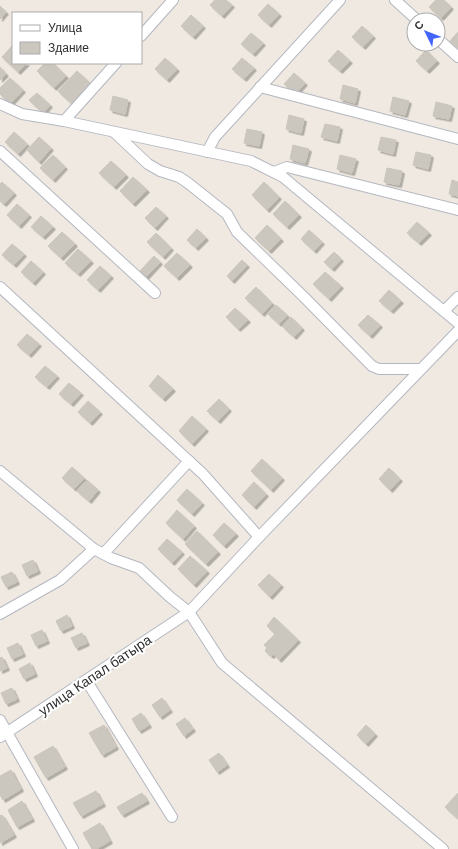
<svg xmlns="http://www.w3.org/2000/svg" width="458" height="849" viewBox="0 0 458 849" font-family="'DM Sans',sans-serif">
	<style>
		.building { fill: #cbc7bf; stroke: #cbc5ba; filter: url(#shadow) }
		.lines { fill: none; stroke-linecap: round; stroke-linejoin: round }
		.minor-casing { stroke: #b4b7c1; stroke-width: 12 }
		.minor { stroke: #fff; stroke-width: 10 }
		.labels { text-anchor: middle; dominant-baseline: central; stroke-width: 4; stroke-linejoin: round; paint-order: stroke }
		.street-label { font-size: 14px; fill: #2e2e2e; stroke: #fff }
	</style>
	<defs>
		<filter id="shadow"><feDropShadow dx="2.5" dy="2.5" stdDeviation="0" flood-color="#0004"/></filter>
	</defs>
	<rect width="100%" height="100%" fill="#efe9e1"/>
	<g class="building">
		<path d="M215,0H226L232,5L222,16L210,5Z"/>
		<path d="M436,0H444L451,7L441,18L429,7Z"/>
		<path d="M268,4L279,14L269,25L258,15Z"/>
		<path d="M0,6L6,12L0,19Z"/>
		<path d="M191,15L203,26L193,37L181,26Z"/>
		<path d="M362,26L373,36L363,47L352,37Z"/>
		<path d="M458,32V48L450,41Z"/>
		<path d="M251,33L263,43L253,54L241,44Z"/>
		<path d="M12,46L13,63H27L18,72L2,57Z"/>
		<path d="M338,50L350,61L340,71L328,61Z"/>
		<path d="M426,50L437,61L427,71L416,61Z"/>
		<path d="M165,58L177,69L167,80L155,69Z"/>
		<path d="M242,58L254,68L244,79L232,69Z"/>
		<path d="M45,63H53L66,76L54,88L37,71Z"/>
		<path d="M0,67L6,74L0,80Z"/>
		<path d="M77,71L92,85L73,105L58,91Z"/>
		<path d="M294,73L305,83L295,94L284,84Z"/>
		<path d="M10,78L23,90L10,104L0,94V88Z"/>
		<path d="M343,85L358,89L355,103L340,99Z"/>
		<path d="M37,93L50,105L43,113L29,100Z"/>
		<path d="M113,96L128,100L125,114L110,110Z"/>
		<path d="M393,97L409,101L405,115L390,111Z"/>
		<path d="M436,102L452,106L449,119L433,116Z"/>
		<path d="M289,115L304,119L301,133L286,129Z"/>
		<path d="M325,124L340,127L337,141L321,137Z"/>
		<path d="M247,129L262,132L259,146L244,143Z"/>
		<path d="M14,132L27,144L18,154L5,142Z"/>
		<path d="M39,137L51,148L39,162L27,150Z"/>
		<path d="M381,137L396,140L393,154L378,150Z"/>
		<path d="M293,145L309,149L305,163L290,159Z"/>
		<path d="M416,152L431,155L428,169L413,165Z"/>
		<path d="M53,155L65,167L53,180L40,168Z"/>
		<path d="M340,155L356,159L352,173L337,169Z"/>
		<path d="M111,161L126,175L114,187L99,173Z"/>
		<path d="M387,168L402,171L399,185L384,182Z"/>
		<path d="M133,177L147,190L133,204L120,191Z"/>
		<path d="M452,180L458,182V196L449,194Z"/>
		<path d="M2,182L14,193L4,204L0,201V184Z"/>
		<path d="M264,182L279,197L267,210L252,195Z"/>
		<path d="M285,201L299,215L287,227L273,214Z"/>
		<path d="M17,204L29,215L19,226L7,215Z"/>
		<path d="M156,207L166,216L155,228L145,218Z"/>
		<path d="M41,216L53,227L43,237L31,227Z"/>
		<path d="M417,222L429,233L419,243L407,233Z"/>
		<path d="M267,225L281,239L269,251L255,238Z"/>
		<path d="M197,229L206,238L196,248L187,240Z"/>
		<path d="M309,230L322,242L314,251L301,239Z"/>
		<path d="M62,232L75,244L61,258L48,246Z"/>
		<path d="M156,233L171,248L163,257L147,242Z"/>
		<path d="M12,244L24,254L14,265L2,255Z"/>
		<path d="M78,249L91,261L78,274L65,263Z"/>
		<path d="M334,252L341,259L332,269L324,262Z"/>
		<path d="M177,253L190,265L177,278L164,266Z"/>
		<path d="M154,256L160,262L146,277L140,271Z"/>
		<path d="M242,260L247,265L232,281L227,276Z"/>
		<path d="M31,261L43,272L33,283L21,272Z"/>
		<path d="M100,266L111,276L98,290L87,280Z"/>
		<path d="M325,272L341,286L329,299L313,284Z"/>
		<path d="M256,287L272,303L262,314L245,298Z"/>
		<path d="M389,290L401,301L391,311L379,301Z"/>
		<path d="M276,305L287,315L279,324L268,314Z"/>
		<path d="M235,308L248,320L238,329L226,317Z"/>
		<path d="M368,315L380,325L370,336L358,325Z"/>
		<path d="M291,317L302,328L294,337L282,326Z"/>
		<path d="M27,334L39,344L29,355L17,345Z"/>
		<path d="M45,366L57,376L47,387L35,377Z"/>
		<path d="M158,375L173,389L163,399L149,386Z"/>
		<path d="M69,383L81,393L71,404L59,394Z"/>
		<path d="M219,399L229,409L218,421L207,411Z"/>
		<path d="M88,401L100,412L90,423L78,412Z"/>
		<path d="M192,416L206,429L192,444L179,431Z"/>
		<path d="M262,459L282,478L271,490L251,471Z"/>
		<path d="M72,467L84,478L74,489L62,478Z"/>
		<path d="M389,468L400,479L390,490L379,479Z"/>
		<path d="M87,480L98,490L89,501L77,491Z"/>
		<path d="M254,482L266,494L254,507L242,495Z"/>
		<path d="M187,489L202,503L192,514L177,500Z"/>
		<path d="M177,510L194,526L183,539L166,523Z"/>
		<path d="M224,523L236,534L224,546L213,535Z"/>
		<path d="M197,531L218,552L206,564L185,544Z"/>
		<path d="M167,539L182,552L172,563L158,549Z"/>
		<path d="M190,556L207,571L194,585L178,569Z"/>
		<path d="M33,560L38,571L27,576L22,565Z"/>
		<path d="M12,572L17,582L6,587L1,577Z"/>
		<path d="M269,574L281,585L270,597L258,585Z"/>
		<path d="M67,615L72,626L61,631L56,621Z"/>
		<path d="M274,617L298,640L279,660L274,654L271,656L265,651L267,648L264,645L275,634L267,626Z"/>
		<path d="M42,630L47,641L36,646L31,635Z"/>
		<path d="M82,633L87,643L76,648L71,638Z"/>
		<path d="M18,643L23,654L12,659L7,648Z"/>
		<path d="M2,657L7,668L0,671V658Z"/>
		<path d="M30,663L35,674L24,679L19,669Z"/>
		<path d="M12,688L17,699L6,704L1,693Z"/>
		<path d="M162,698L170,710L160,717L152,705Z"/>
		<path d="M141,713L149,725L139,731L132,719Z"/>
		<path d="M185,718L193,729L184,736L176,724Z"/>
		<path d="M104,725L116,747L102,755L89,733Z"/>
		<path d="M366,725L375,734L366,744L357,735Z"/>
		<path d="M53,746L65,767L46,778L34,757Z"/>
		<path d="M219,753L227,765L217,772L209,760Z"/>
		<path d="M11,770L21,789L3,800L0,795V776Z"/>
		<path d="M96,791L103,804L81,816L73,803Z"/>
		<path d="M142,793L147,801L122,815L117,807Z"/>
		<path d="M458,793V819L445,807Z"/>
		<path d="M22,801L32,819L17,827L8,810Z"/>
		<path d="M2,815L14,835L0,843V816Z"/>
		<path d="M100,823L110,841L96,849H92L83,833Z"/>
	</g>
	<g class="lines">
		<g class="minor-casing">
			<g id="minor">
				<path d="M395,0L417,20"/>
				<path d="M141,36L173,0"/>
				<path d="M438,39L458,57"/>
				<path d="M260,87L458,139"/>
				<path d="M0,104L22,114L64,121L251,161L283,177L458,323"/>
				<path d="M64,121L116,63"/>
				<path d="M114,132L148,164L160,171L179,177L188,183L227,214L237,232L304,297L372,366L379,369H420"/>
				<path d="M0,151L155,293"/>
				<path d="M207,152L215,137L340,0"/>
				<path d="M274,172L287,167L458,210"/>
				<path d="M0,287L203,474L259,537"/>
				<path d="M444,311L458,297"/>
				<path d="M0,471L94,549L111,558L139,568L170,597L189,612L222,663L443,849"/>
				<path d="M104,553L189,461"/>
				<path d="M0,614L60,580L94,549"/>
				<path d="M86,680L172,817"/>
				<path d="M0,720L73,849"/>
				<path d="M0,737L189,612L259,537L458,331"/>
			</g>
		</g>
		<use href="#minor" class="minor"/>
	</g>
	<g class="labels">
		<g class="street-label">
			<text transform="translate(95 675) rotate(-34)">улица Капал батыра</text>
		</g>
	</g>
	<rect x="12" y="12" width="130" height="52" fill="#ffffff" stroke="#ababab"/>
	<rect x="20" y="25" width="20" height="6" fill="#ffffff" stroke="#ababab"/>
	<text x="48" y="32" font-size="12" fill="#2e2e2e">Улица</text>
	<rect x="20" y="42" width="20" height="12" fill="#cbc7bf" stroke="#ababab"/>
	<text x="48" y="52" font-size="12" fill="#2e2e2e">Здание</text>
	<g transform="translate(426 32) rotate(313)"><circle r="19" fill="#ffffff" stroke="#ababab"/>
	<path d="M0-3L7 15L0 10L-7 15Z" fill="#4264fb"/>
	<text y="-6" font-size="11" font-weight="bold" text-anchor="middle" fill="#2e2e2e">С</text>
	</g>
</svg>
